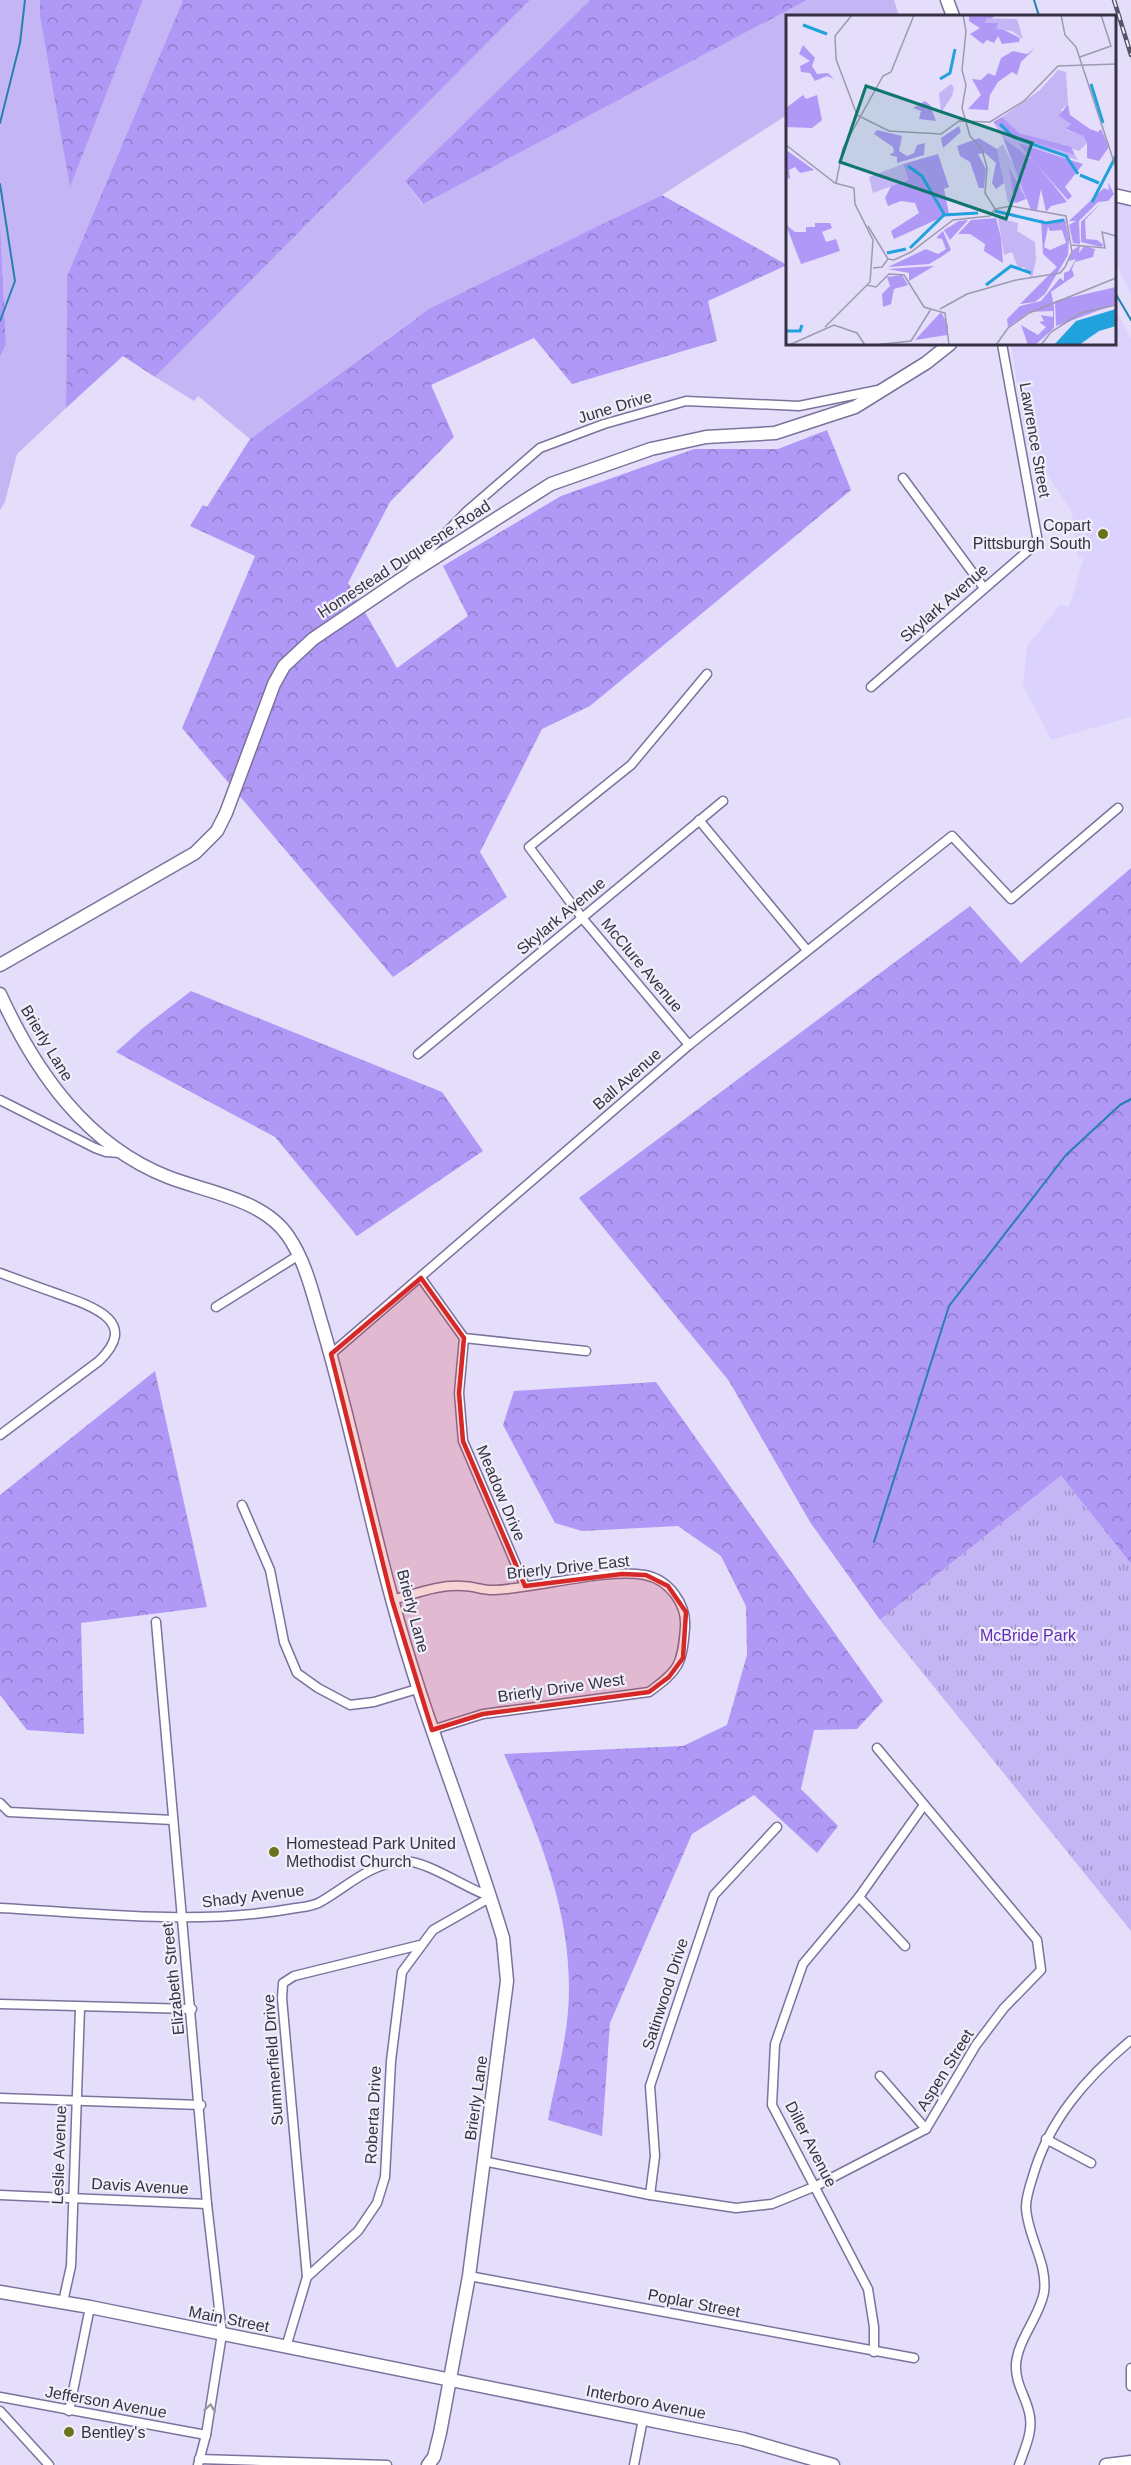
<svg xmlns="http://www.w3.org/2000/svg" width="1131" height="2465" viewBox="0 0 1131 2465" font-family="Arial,sans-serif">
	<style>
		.built { fill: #dbd2fd }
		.grass { fill: #c4b5f4 }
		.forest { fill: url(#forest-crowns) }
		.park { fill: url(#park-tufts) }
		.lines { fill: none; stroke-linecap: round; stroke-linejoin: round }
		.stream { stroke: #2780ae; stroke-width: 2 }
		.street-casing { stroke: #7c729c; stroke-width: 11 }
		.secondary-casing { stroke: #7c729c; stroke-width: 15 }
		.street { stroke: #fff; stroke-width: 8 }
		.secondary { stroke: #fff; stroke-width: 12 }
		.rail-casing { stroke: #575367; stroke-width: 4.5 }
		.rail { stroke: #f0eef8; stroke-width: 2; stroke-dasharray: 7; stroke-linecap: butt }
		.oneway { stroke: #9a98a2 }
		.marked { fill: #d62828; fill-opacity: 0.2; stroke: #d62828; stroke-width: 4.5; stroke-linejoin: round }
		.poi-dot { fill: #6a731b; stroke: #f0eef8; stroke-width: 2 }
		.labels { text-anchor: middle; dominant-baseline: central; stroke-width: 4.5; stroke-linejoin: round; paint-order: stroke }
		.street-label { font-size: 16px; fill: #363244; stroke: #f0eef8 }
		.poi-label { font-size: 16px; fill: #363244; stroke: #f0eef8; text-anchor: start }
		.park-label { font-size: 16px; fill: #622db4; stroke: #f0eef8 }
		.inset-river { fill: none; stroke: #21a2dc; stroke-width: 3 }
		.inset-road { fill: none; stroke: #9e99b2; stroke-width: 1.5 }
		.view { fill: #0f766e; fill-opacity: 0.15; stroke: #0f766e; stroke-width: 3 }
		.inset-edge { fill: none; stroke: #363244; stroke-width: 3 }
	</style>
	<defs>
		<pattern id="forest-crowns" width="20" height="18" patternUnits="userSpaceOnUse" patternTransform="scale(1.5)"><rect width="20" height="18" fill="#b098f6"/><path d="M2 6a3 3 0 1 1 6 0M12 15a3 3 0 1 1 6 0" fill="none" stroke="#907dc9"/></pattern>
		<pattern id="park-tufts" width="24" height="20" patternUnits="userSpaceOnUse" patternTransform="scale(1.5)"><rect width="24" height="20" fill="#c4b5f4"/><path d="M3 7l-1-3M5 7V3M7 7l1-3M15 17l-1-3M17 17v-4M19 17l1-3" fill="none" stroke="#a094c7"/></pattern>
	</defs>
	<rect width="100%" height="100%" fill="#e4defb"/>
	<g class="built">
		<path d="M1115,202L1131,207V295L1115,260Z"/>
		<path d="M1115,309L1131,338V717L1051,740L1023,685L1027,646L1060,605L1069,607L1084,557L1078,558L1072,512L1027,444L1011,344H1114Z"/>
	</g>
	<g class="grass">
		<path d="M0,0H40L70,186L143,0H183L67,276L66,408L17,454L5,502L0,510V357L6,343L0,220Z"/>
		<path d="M530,0H590L405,181L422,204L807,0H894L899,16H788L787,115L662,195L416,318L250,439L198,396L194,401L155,377Z"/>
	</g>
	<g class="forest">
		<path d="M40,0H143L70,187L40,15Z"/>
		<path d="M183,0H530L155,377L123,356L66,408L67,276Z"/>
		<path d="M590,0H807L423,204L405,181Z"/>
		<path d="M662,195L787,265L708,301L717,341L572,384L534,338L431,385L454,437L390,502L348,583L397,668L468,616L443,566L561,496L694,449H778L827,430L851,490L590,706L542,729L480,852L507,897L393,977L182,728L255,556L190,526L203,505L207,507L250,439L429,309Z"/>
		<path d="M0,220L6,344L0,357Z"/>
		<path d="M1131,868V1564L1061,1476L880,1620L810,1522L729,1381L579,1198L970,906L1021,963Z"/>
		<path d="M191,991L442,1092L483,1151L357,1236L275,1137L116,1052L143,1028Z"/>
		<path d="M155,1371L207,1607L81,1623L84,1734L27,1730L0,1695V1495Z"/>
		<path d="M656,1382L883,1701L857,1729L814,1730L801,1789L838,1826L817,1853L754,1795L692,1834L610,2023L602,2136L548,2120C554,2088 563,2055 567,2022C578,1925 541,1840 504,1754L683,1746L727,1725L747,1655L746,1606L721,1556L678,1526L582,1531L555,1523L503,1425L514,1391Z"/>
	</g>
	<path class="park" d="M1061,1476L1131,1564V1931L880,1620Z"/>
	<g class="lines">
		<g class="stream">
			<path d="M1034,0L1039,16"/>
			<path d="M0,123L20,43L25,0"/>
			<path d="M0,184L15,281L0,321"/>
			<path d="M1114,291L1131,320"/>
			<path d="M874,1542L949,1306L1066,1155L1120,1105L1131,1099"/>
		</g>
		<g class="street-casing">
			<g id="street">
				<path d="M903,478L984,588"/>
				<path d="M411,569L466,512L540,448L604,424L686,401L799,406L878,390"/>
				<path d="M871,687L1038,542L1002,344"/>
				<path d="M699,820L806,949"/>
				<path d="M689,1045L583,919L529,847L631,765L707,674"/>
				<path d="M418,1054L723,801"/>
				<path d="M0,1100L95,1148L106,1152L120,1153"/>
				<path d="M0,1273C19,1280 38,1287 58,1294C91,1306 141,1321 99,1361L0,1435"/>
				<path d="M421,1278L464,1338L459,1393L463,1441L525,1586"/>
				<path d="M216,1307L299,1255"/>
				<path d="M464,1338L586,1351"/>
				<path d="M331,1354L689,1045L952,836L1011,899L1118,808"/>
				<path d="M242,1505L270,1570L284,1642L297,1673L318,1688L350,1705L374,1702L417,1689"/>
				<path d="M392,1600C415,1594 439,1584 463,1586C474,1586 484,1591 495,1590C538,1588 606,1568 645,1575C670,1580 687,1605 685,1628C682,1665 679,1670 649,1692L483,1714L432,1730"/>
				<path d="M156,1622L207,2204L222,2334L206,2435L198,2465"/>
				<path d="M0,1803L9,1812L173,1820"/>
				<path d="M859,1897L905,1946"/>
				<path d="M0,1908C98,1913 198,1926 296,1908C304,1907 315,1906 322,1901C348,1886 371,1863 403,1861C426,1860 467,1889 491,1897"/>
				<path d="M0,2004L192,2009"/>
				<path d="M880,2076L926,2129"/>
				<path d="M0,2098L201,2105"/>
				<path d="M1046,2139L1091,2163"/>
				<path d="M483,2161L650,2195L736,2208L772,2204L816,2186L926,2129L976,2045L1004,2008L1041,1970L1037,1940L877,1748"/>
				<path d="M0,2195L207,2204"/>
				<path d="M650,2195L655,2156L650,2086L714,1895L777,1827"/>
				<path d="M469,2276L914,2358"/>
				<path d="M307,2277L282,1998L283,1983L294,1976L420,1945"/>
				<path d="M63,2302L71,2266L80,2008"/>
				<path d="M286,2347L307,2277L358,2231L377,2203L385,2177L391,2061L402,1972L433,1930L491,1897"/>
				<path d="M874,2352V2327L868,2289L772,2105L775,2044L803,1964L859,1897L924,1805"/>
				<path d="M1131,2368V2386"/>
				<path d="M0,2397L206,2435"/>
				<path d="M0,2411L49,2465"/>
				<path d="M69,2411L90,2307"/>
				<path d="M199,2459L387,2465"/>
				<path d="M634,2465L643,2419"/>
				<path d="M1019,2465C1025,2448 1034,2430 1029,2412C1025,2395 1015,2383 1016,2364C1018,2339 1040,2316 1044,2292C1048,2263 1027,2236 1026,2207C1026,2197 1030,2185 1033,2176C1049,2120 1086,2078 1130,2041"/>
			</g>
		</g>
		<g class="secondary-casing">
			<g id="secondary">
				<path d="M947,0L953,16"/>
				<path d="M1114,195L1131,199"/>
				<path d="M0,965L195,853L217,831L226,813L274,684L284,666L313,639L403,578L551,484L651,449L706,437L775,433L855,407L926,363L950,344"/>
				<path d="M0,994C35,1071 86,1145 168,1177C206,1192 263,1199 288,1236C306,1262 313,1295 322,1325C349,1415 367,1508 392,1599C422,1714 469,1824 503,1938L507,1981L469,2276L440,2433L434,2457L428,2465"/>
				<path d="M0,2292L90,2307L743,2439L833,2465"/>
				<path d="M1106,2465L1131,2462"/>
			</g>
		</g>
		<use href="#street" class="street"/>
		<use href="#secondary" class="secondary"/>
		<g class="rail-casing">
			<path id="rail" d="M1114,0L1131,55"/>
		</g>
		<use href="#rail" class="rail"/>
	</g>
	<defs><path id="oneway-chevron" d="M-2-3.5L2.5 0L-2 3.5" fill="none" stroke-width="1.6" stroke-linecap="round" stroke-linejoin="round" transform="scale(1.5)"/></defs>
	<use class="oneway" href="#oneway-chevron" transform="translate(210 2408) rotate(-82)"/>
	<path class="marked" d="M421,1278L464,1338L459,1393L463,1441L525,1586L622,1574L646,1575L668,1586L686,1612L683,1658L669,1677L649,1692L483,1714L432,1730L392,1600L331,1354Z"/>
	<g class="poi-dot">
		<circle cx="1103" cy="534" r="6"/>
		<circle cx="274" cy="1852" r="6"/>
		<circle cx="69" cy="2432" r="6"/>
	</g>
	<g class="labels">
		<g class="street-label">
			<text transform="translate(615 407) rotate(-17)">June Drive</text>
			<text transform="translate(1035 440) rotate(80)">Lawrence Street</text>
			<text transform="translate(404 559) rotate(-33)">Homestead Duquesne Road</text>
			<text transform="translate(944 603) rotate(-41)">Skylark Avenue</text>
			<text transform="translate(561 916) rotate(-40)">Skylark Avenue</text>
			<text transform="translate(642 965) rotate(50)">McClure Avenue</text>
			<text transform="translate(47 1043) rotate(59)">Brierly Lane</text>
			<text transform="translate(627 1079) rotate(-41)">Ball Avenue</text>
			<text transform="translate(501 1493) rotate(67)">Meadow Drive</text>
			<text transform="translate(568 1567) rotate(-6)">Brierly Drive East</text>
			<text transform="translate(413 1611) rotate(75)">Brierly Lane</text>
			<text transform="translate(561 1688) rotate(-8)">Brierly Drive West</text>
			<text transform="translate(253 1896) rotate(-7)">Shady Avenue</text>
			<text transform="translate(173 1979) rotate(-96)">Elizabeth Street</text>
			<text transform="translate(665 1994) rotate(-72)">Satinwood Drive</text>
			<text transform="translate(273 2060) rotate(-94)">Summerfield Drive</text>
			<text transform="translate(945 2070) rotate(-58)">Aspen Street</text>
			<text transform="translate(476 2098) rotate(-82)">Brierly Lane</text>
			<text transform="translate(373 2115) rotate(-87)">Roberta Drive</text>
			<text transform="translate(811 2144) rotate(63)">Diller Avenue</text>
			<text transform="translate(59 2155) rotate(-88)">Leslie Avenue</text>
			<text transform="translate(140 2186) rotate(3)">Davis Avenue</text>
			<text transform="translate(694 2303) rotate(11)">Poplar Street</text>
			<text transform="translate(229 2319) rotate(11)">Main Street</text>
			<text transform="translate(106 2402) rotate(10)">Jefferson Avenue</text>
			<text transform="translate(646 2402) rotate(11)">Interboro Avenue</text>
		</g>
		<g class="poi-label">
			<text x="1091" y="525" text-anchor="end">Copart<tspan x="1091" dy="18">Pittsburgh South</tspan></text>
			<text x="286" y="1843">Homestead Park United<tspan x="286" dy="18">Methodist Church</tspan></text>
			<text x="81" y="2432">Bentley's</text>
		</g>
		<g class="park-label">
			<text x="1028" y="1635">McBride Park</text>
		</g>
	</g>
	<g transform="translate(786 15)">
		<rect width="330" height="330" fill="#e4defb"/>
		<path d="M272,55L280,57L282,89L275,95L285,110L280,115L296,120L301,128L293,136L232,118L216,102L254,75ZM207,107L223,120L289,140L292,145L233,129L246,140L281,187L247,145L217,123ZM217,129L245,186L240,184L224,151L230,188H222L211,134Z" fill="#c4b5f4"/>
		<path d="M183,0H210L199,8H213L216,14L234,23L233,27L216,29L212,21L208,28L201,25L197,29L184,19L194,13L183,6ZM17,30L29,43L26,51L31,59L42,58L48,64L41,61L29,66L24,58L15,57L14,51L24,46L13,39ZM249,33L235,47L231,60L226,57L212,67L204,80L202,95L182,94L195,80L186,64L195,65L202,58L209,61L215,43L227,36L241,39ZM17,80L20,84L31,80L36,105L26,113L0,112V93ZM139,86L144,90L150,106L133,104L135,96L127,93ZM282,89L284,100L304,114L312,117L315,114L323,132L313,146L301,143V128L297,121L280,114L285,109L273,101ZM216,102L233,118L285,132L289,140L223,120L207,107ZM173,111L175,117L157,133L155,123ZM91,115L116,121L113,136L121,141L128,138L131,130L139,128L138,140L111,148V142L103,140L108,137L107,132L88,119ZM193,123L211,134L218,168L210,174L206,168L210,148L199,138L192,139L200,154L198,173H193L184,147L174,141L171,131ZM217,123L247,145L281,187L265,191L260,197L255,174L251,195H245ZM232,128L297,149L279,172L286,181L282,185ZM1,136L3,137L28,155L14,158L9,152L3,155L4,164L0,162ZM152,139L163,172L158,174L163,199L108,224L105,216L133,198L129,188L115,186L102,191L99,183L105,171L122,165L117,149ZM223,151L240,184L230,188L228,185ZM322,167L328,179L322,186L312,187L293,206L294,229L287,228L283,210L290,206H283L318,173L323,175ZM316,187L299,205L300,224L311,225L318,230L315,232L295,227V207ZM210,203L215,223L217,248L198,236L199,229L184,219H172L185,205ZM255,204L262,209L279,204L283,223L282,240L259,279L249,287L234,289L271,252L257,239ZM262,212L264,216L276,215L280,228L264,235L258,232ZM182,205L164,225L158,215L173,206ZM29,208H44L46,213L36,217L40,227L50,224L54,236L15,249L0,210L9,217H20V212H29ZM157,216L165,235L155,242L143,249L102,252L140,234L152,239L160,234L156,224L150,223ZM294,230L293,238L298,231L316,236L309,234L307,242L289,247L286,254L288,261L265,277L268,291V313L249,330H242L235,310L252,320L260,312L253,307L258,306L255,300L267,302V296L243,297L222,312L221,304L234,291L255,286L274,263L278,266V258L283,256L290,244L283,246L287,235ZM148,251L123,266V258L102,254ZM116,260L122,270L108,274L105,289L97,292L96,279L104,271L101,262ZM330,272V289L270,311L269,286ZM155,297L162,310L161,320L129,325Z" fill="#b098f6" fill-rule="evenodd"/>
		<path d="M201,3L231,4L237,24L226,16L210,14L212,8H199Z" fill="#c4b5f4"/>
		<path d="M165,69L168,73L166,81L155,98L153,78ZM117,149L122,165L87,178L83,162ZM212,203L232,208L231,216L249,227L250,245L246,263L238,252L232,253L226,237L218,240Z" fill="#c4b5f4"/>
		<path d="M330,294V311L313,316L293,330H268L290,306Z" fill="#21a2dc"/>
		<path class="inset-river" d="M17,10L41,19M154,64L164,58L169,34M305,69L317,108M214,109L227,122L280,141L292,159M122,151L136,161L158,199M294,160L313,168M306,187L330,141M209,196L260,208L278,205M124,233L158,200L192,198M101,238L120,234M200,270L225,251L245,258M0,316H14L16,310"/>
		<path class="inset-road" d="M66,0L49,21L50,44L71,100L103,116L155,119L173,106L204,107L238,86L272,51L330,49M177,0L180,16L176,55L180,70L176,93L184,121L196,134L201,153L199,178L209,194M275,0L279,20L290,32L330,153M294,42L325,31L315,0M0,130L49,168L68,173L69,189L87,225L84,267L39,312M50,168L57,133L97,61L105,57L128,0M82,211L102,244M286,230L319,233L316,217L330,221M102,244L108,245L125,237L167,205L204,201L209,194M87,253L96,252L102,244M81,270L90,272L103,259L118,260L138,292L159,298L163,330M154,294L181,279L230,265L274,258L279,252L286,237L280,201L225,191L209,194M3,330L48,310L71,318L79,330M88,330L125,326L145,294M210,330L222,313L243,298L330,263M255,330L265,317L295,298L330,290"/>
		<path class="view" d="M80,71L246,128L220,204L54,147Z"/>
		<rect width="330" height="330" class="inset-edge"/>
	</g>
</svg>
